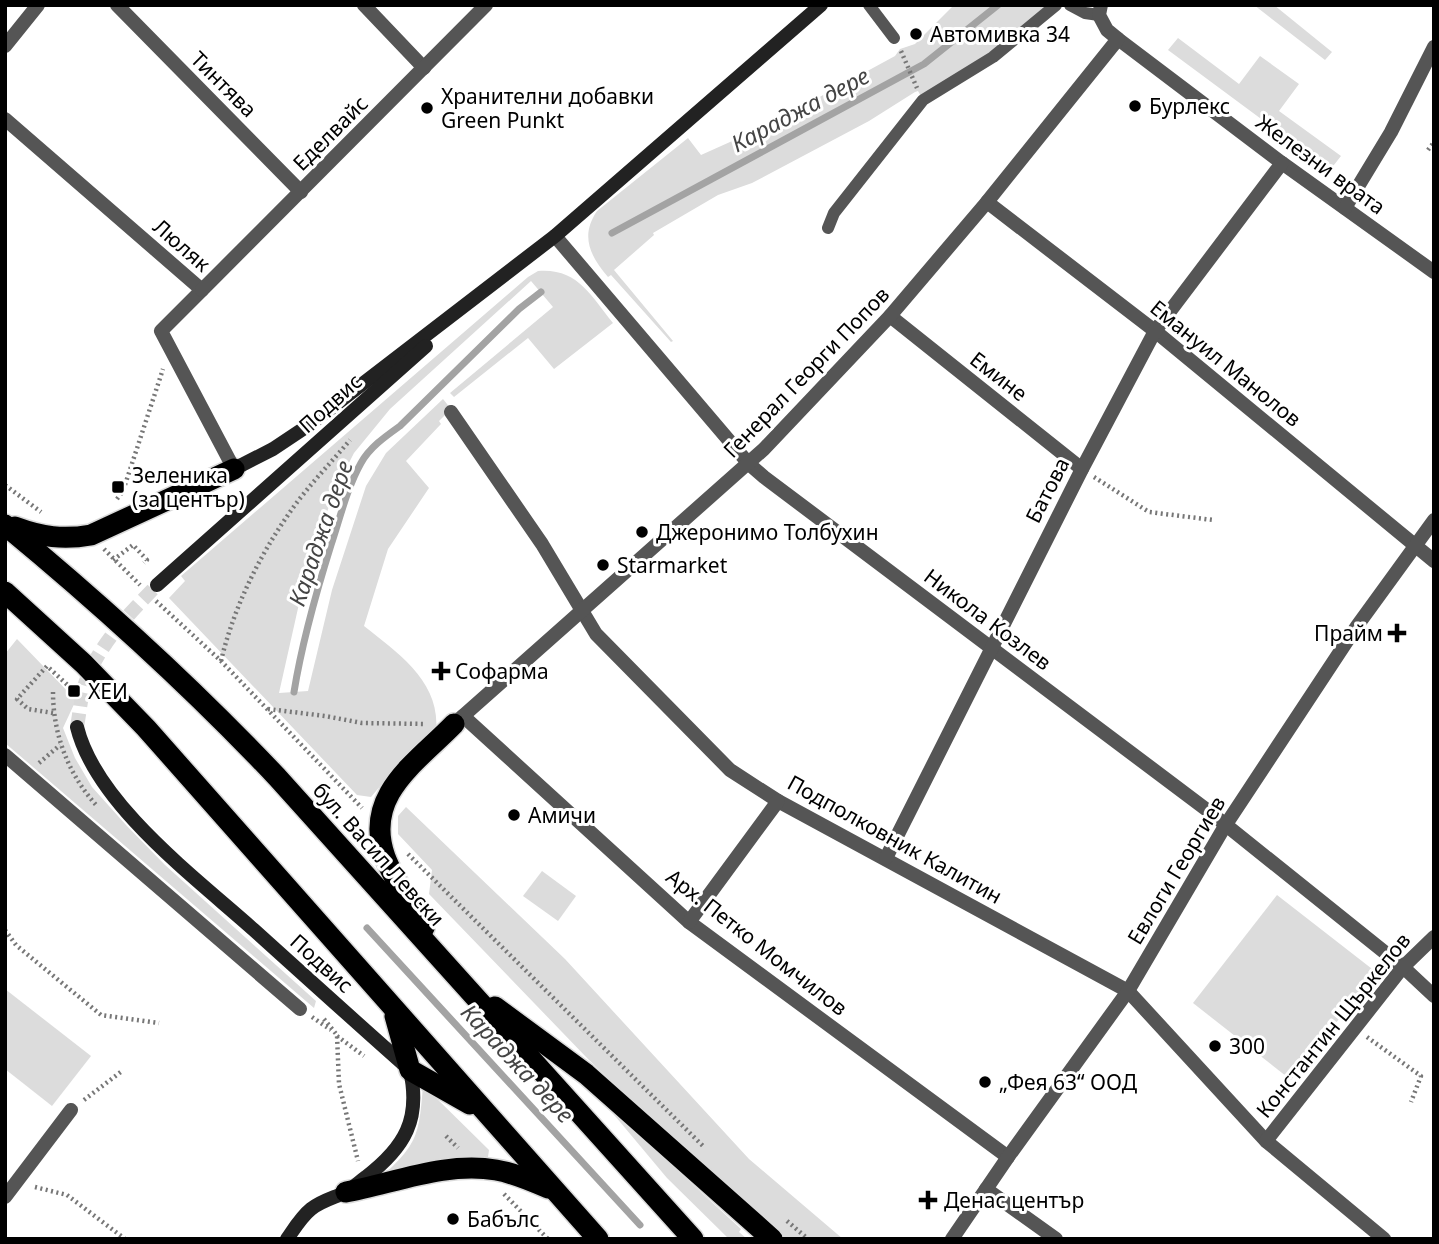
<svg xmlns="http://www.w3.org/2000/svg" width="1439" height="1244" viewBox="0 0 1439 1244" font-family="'Noto Sans',sans-serif">
	<style>
		.green { fill: #dcdcdc }
		.lines { fill: none; stroke-linecap: round; stroke-linejoin: round }
		.stream { stroke: #a3a3a3; stroke-width: 7 }
		.secondary-tunnel { stroke: #d9d9d9; stroke-width: 14; stroke-dasharray: 14 7; stroke-linecap: butt }
		.highway-casing { stroke: #dbdbdb; stroke-width: 24 }
		.path { stroke: #777; stroke-width: 4.5; stroke-dasharray: 2 3.5; stroke-linecap: butt }
		.lane { stroke: #555; stroke-width: 12 }
		.street { stroke: #555; stroke-width: 14 }
		.secondary { stroke: #222; stroke-width: 14 }
		.highway { stroke: #000; stroke-width: 21 }
		.poi-dot { fill: #000; stroke: #fff; stroke-width: 2.5 }
		.labels { text-anchor: middle; dominant-baseline: central; stroke-width: 6; stroke-linejoin: round; paint-order: stroke }
		.poi-label { font-size: 21px; fill: #000; stroke: #fff; text-anchor: start }
		.street-label { font-size: 21px; fill: #000; stroke: #fff }
		.water-label { font-size: 23px; font-style: italic; fill: #444; stroke: #fff }
	</style>
	<rect width="100%" height="100%" fill="#fff"/>
	<g class="green">
		<path d="M954,5H1046L1022,34L923,100L918,91L915,92L869,121L752,183L718,195L653,233L654,235L614,270L673,341L671,342L611,275L608,277C590,256 580,236 597,211L688,138L701,155L768,125L895,56L900,49L915,44Z"/>
		<path d="M1254,5H1274L1332,52L1325,60Z"/>
		<path d="M1178,38L1239,84L1260,56L1299,84L1279,111L1341,156L1330,170L1168,50Z"/>
		<path d="M538,271C578,268 590,295 613,323L554,369L528,338L454,397L450,393L553,307L531,281L390,409L354,453L333,494L303,586L279,693L308,691L332,590L366,486L386,453L443,399L451,409L439,421L441,424L406,461L429,488L388,549L364,626C398,653 441,682 436,731L397,766L371,797L357,795L169,598L185,581L181,576L528,277Z"/>
		<path d="M17,639L76,700L63,728L75,758L92,787L126,825L165,865L316,1001L314,1008L5,743V654Z"/>
		<path d="M406,807L565,959L749,1159L843,1239H785L688,1154L588,1059L429,894L432,870L398,834V816Z"/>
		<path d="M542,871L576,896L558,921L523,896Z"/>
		<path d="M1277,895L1376,972L1291,1080L1193,1003Z"/>
		<path d="M5,989L91,1056L52,1106L5,1069Z"/>
		<path d="M423,1085L489,1150L488,1157L480,1163L377,1181C417,1145 419,1138 423,1085Z"/>
		<path d="M605,1104L741,1229L739,1232L747,1239H729L667,1178Z"/>
	</g>
	<g class="lines">
		<g class="stream">
			<path d="M612,233L924,64L998,5"/>
			<path d="M294,692C302,642 316,593 331,545C340,518 347,488 361,463C370,447 386,436 400,426L519,309L541,292"/>
			<path d="M367,928L640,1225"/>
		</g>
		<path class="secondary-tunnel" d="M77,727C80,711 81,693 87,678C102,641 130,613 157,585"/>
		<g class="highway-casing">
			<g id="highway">
				<path d="M5,525C102,605 191,686 277,777L693,1239"/>
				<path d="M15,527C42,537 63,540 91,535L234,469"/>
				<path d="M5,592L84,664L146,728L598,1239"/>
				<path d="M424,928C411,905 394,881 385,857C363,795 416,763 454,724"/>
				<path d="M495,1007L586,1074L772,1239"/>
				<path d="M395,1016L410,1070L470,1104"/>
				<path d="M346,1192C394,1183 447,1161 496,1170C514,1173 532,1181 548,1188"/>
			</g>
		</g>
		<g class="path">
			<path d="M901,51L917,88"/>
			<path d="M1428,150L1434,142"/>
			<path d="M1094,477L1149,512L1213,520"/>
			<path d="M5,485L41,512"/>
			<path d="M117,499L123,491L163,369"/>
			<path d="M104,549L140,585"/>
			<path d="M113,560L133,545L147,560L144,563"/>
			<path d="M156,601L221,661L362,808"/>
			<path d="M221,661C233,610 258,558 288,515C306,488 330,464 350,440"/>
			<path d="M53,692C53,734 68,774 97,806"/>
			<path d="M268,709L325,716L362,723L426,724"/>
			<path d="M53,713L28,709L17,699L47,666L74,691"/>
			<path d="M39,763L60,745"/>
			<path d="M408,854L705,1148"/>
			<path d="M5,930L16,945L101,1015L159,1023"/>
			<path d="M312,1017L331,1030"/>
			<path d="M324,1019L337,1035L339,1084L358,1161"/>
			<path d="M337,1036L364,1056"/>
			<path d="M1367,1037L1421,1076L1411,1102"/>
			<path d="M84,1100L122,1071"/>
			<path d="M446,1136L458,1148"/>
			<path d="M35,1187L67,1195L125,1239"/>
			<path d="M504,1194L548,1239"/>
			<path d="M787,1221L808,1239"/>
		</g>
		<g class="lane">
			<path d="M869,5L894,38"/>
			<path d="M1070,5L1085,13L1099,15"/>
			<path d="M828,228L834,213L923,100L993,57L1056,5"/>
		</g>
		<g class="street">
			<path d="M117,5L301,192"/>
			<path d="M364,5L424,68"/>
			<path d="M1118,39L1282,163L1434,272"/>
			<path d="M5,46L38,5"/>
			<path d="M5,119L202,290L161,331L234,469"/>
			<path d="M987,202L1155,331L1434,561"/>
			<path d="M1345,208L1391,132L1434,47"/>
			<path d="M555,236L749,464L764,477L1211,813L1403,967L1434,996"/>
			<path d="M202,290L486,5"/>
			<path d="M890,316L1082,469"/>
			<path d="M451,412L542,544L596,634L730,770L778,801L1128,991L1266,1141L1384,1239"/>
			<path d="M463,716L689,922L1008,1157"/>
			<path d="M454,724L764,449L890,316L987,202L1118,39L1107,30L1099,15L1101,5"/>
			<path d="M5,755L300,1009"/>
			<path d="M886,858L1082,469L1155,331L1282,163"/>
			<path d="M689,922L778,801"/>
			<path d="M1266,1141L1403,967L1434,937"/>
			<path d="M986,1189L1056,1239"/>
			<path d="M5,1197L71,1110"/>
			<path d="M952,1239L1008,1157L1128,991L1225,826L1357,626L1434,520"/>
		</g>
		<g class="secondary">
			<path d="M234,469L273,449L309,425L555,236L821,5"/>
			<path d="M157,585L426,346"/>
			<path d="M77,727C96,804 196,878 254,930C306,977 358,1024 410,1070C421,1119 405,1147 366,1177C359,1182 352,1189 344,1193C333,1198 321,1201 311,1209C301,1217 294,1229 287,1239"/>
		</g>
		<use href="#highway" class="highway"/>
	</g>
	<g class="poi-dot">
		<circle cx="916" cy="34" r="7"/>
		<circle cx="1135" cy="106" r="7"/>
		<circle cx="427" cy="108" r="7"/>
		<rect x="111" y="480" width="14" height="14" rx="3.5"/>
		<circle cx="642" cy="532" r="7"/>
		<circle cx="603" cy="565" r="7"/>
		<path d="M1393.5 622.5h7v7h7v7h-7v7h-7v-7h-7v-7h7z"/>
		<path d="M437.5 660.5h7v7h7v7h-7v7h-7v-7h-7v-7h7z"/>
		<rect x="67" y="684" width="14" height="14" rx="3.5"/>
		<circle cx="514" cy="815" r="7"/>
		<circle cx="1215" cy="1046" r="7"/>
		<circle cx="985" cy="1082" r="7"/>
		<path d="M924.5 1189.5h7v7h7v7h-7v7h-7v-7h-7v-7h7z"/>
		<circle cx="453" cy="1219" r="7"/>
	</g>
	<g class="labels">
		<g class="poi-label">
			<text x="930" y="34">Автомивка 34</text>
			<text x="441" y="96">Хранителни добавки<tspan x="441" dy="24">Green Punkt</tspan></text>
			<text x="1149" y="106">Бурлекс</text>
			<text x="132" y="475">Зеленика<tspan x="132" dy="24">(за център)</tspan></text>
			<text x="656" y="532">Джеронимо Толбухин</text>
			<text x="617" y="565">Starmarket</text>
			<text x="1383" y="633" text-anchor="end">Прайм</text>
			<text x="455" y="671">Софарма</text>
			<text x="88" y="691">ХЕИ</text>
			<text x="528" y="815">Амичи</text>
			<text x="1229" y="1046">300</text>
			<text x="999" y="1082">„Фея 63“ ООД</text>
			<text x="944" y="1200">Денас център</text>
			<text x="467" y="1219">Бабълс</text>
		</g>
		<g class="street-label">
			<text transform="translate(224 84) rotate(45)">Тинтява</text>
			<text transform="translate(330 133) rotate(-45)">Еделвайс</text>
			<text transform="translate(1321 164) rotate(36)">Железни врата</text>
			<text transform="translate(182 245) rotate(41)">Люляк</text>
			<text transform="translate(1226 363) rotate(39)">Емануил Манолов</text>
			<text transform="translate(806 372) rotate(-46)">Генерал Георги Попов</text>
			<text transform="translate(999 376) rotate(38)">Емине</text>
			<text transform="translate(330 403) rotate(-42)">Подвис</text>
			<text transform="translate(1047 490) rotate(-63)">Батова</text>
			<text transform="translate(988 619) rotate(37)">Никола Козлев</text>
			<text transform="translate(895 839) rotate(29)">Подполковник Калитин</text>
			<text transform="translate(379 854) rotate(48)">бул. Васил Левски</text>
			<text transform="translate(1176 870) rotate(-59)">Евлоги Георгиев</text>
			<text transform="translate(757 942) rotate(38)">Арх. Петко Момчилов</text>
			<text transform="translate(322 963) rotate(42)">Подвис</text>
			<text transform="translate(1333 1025) rotate(-51)">Константин Щъркелов</text>
		</g>
		<g class="water-label">
			<text transform="translate(800 109) rotate(-28)">Караджа дере</text>
			<text transform="translate(320 533) rotate(-71)">Караджа дере</text>
			<text transform="translate(518 1063) rotate(47)">Караджа дере</text>
		</g>
	</g>
	<rect width="1439" height="1244" fill="none" stroke="#000000" stroke-width="14"/>
</svg>
